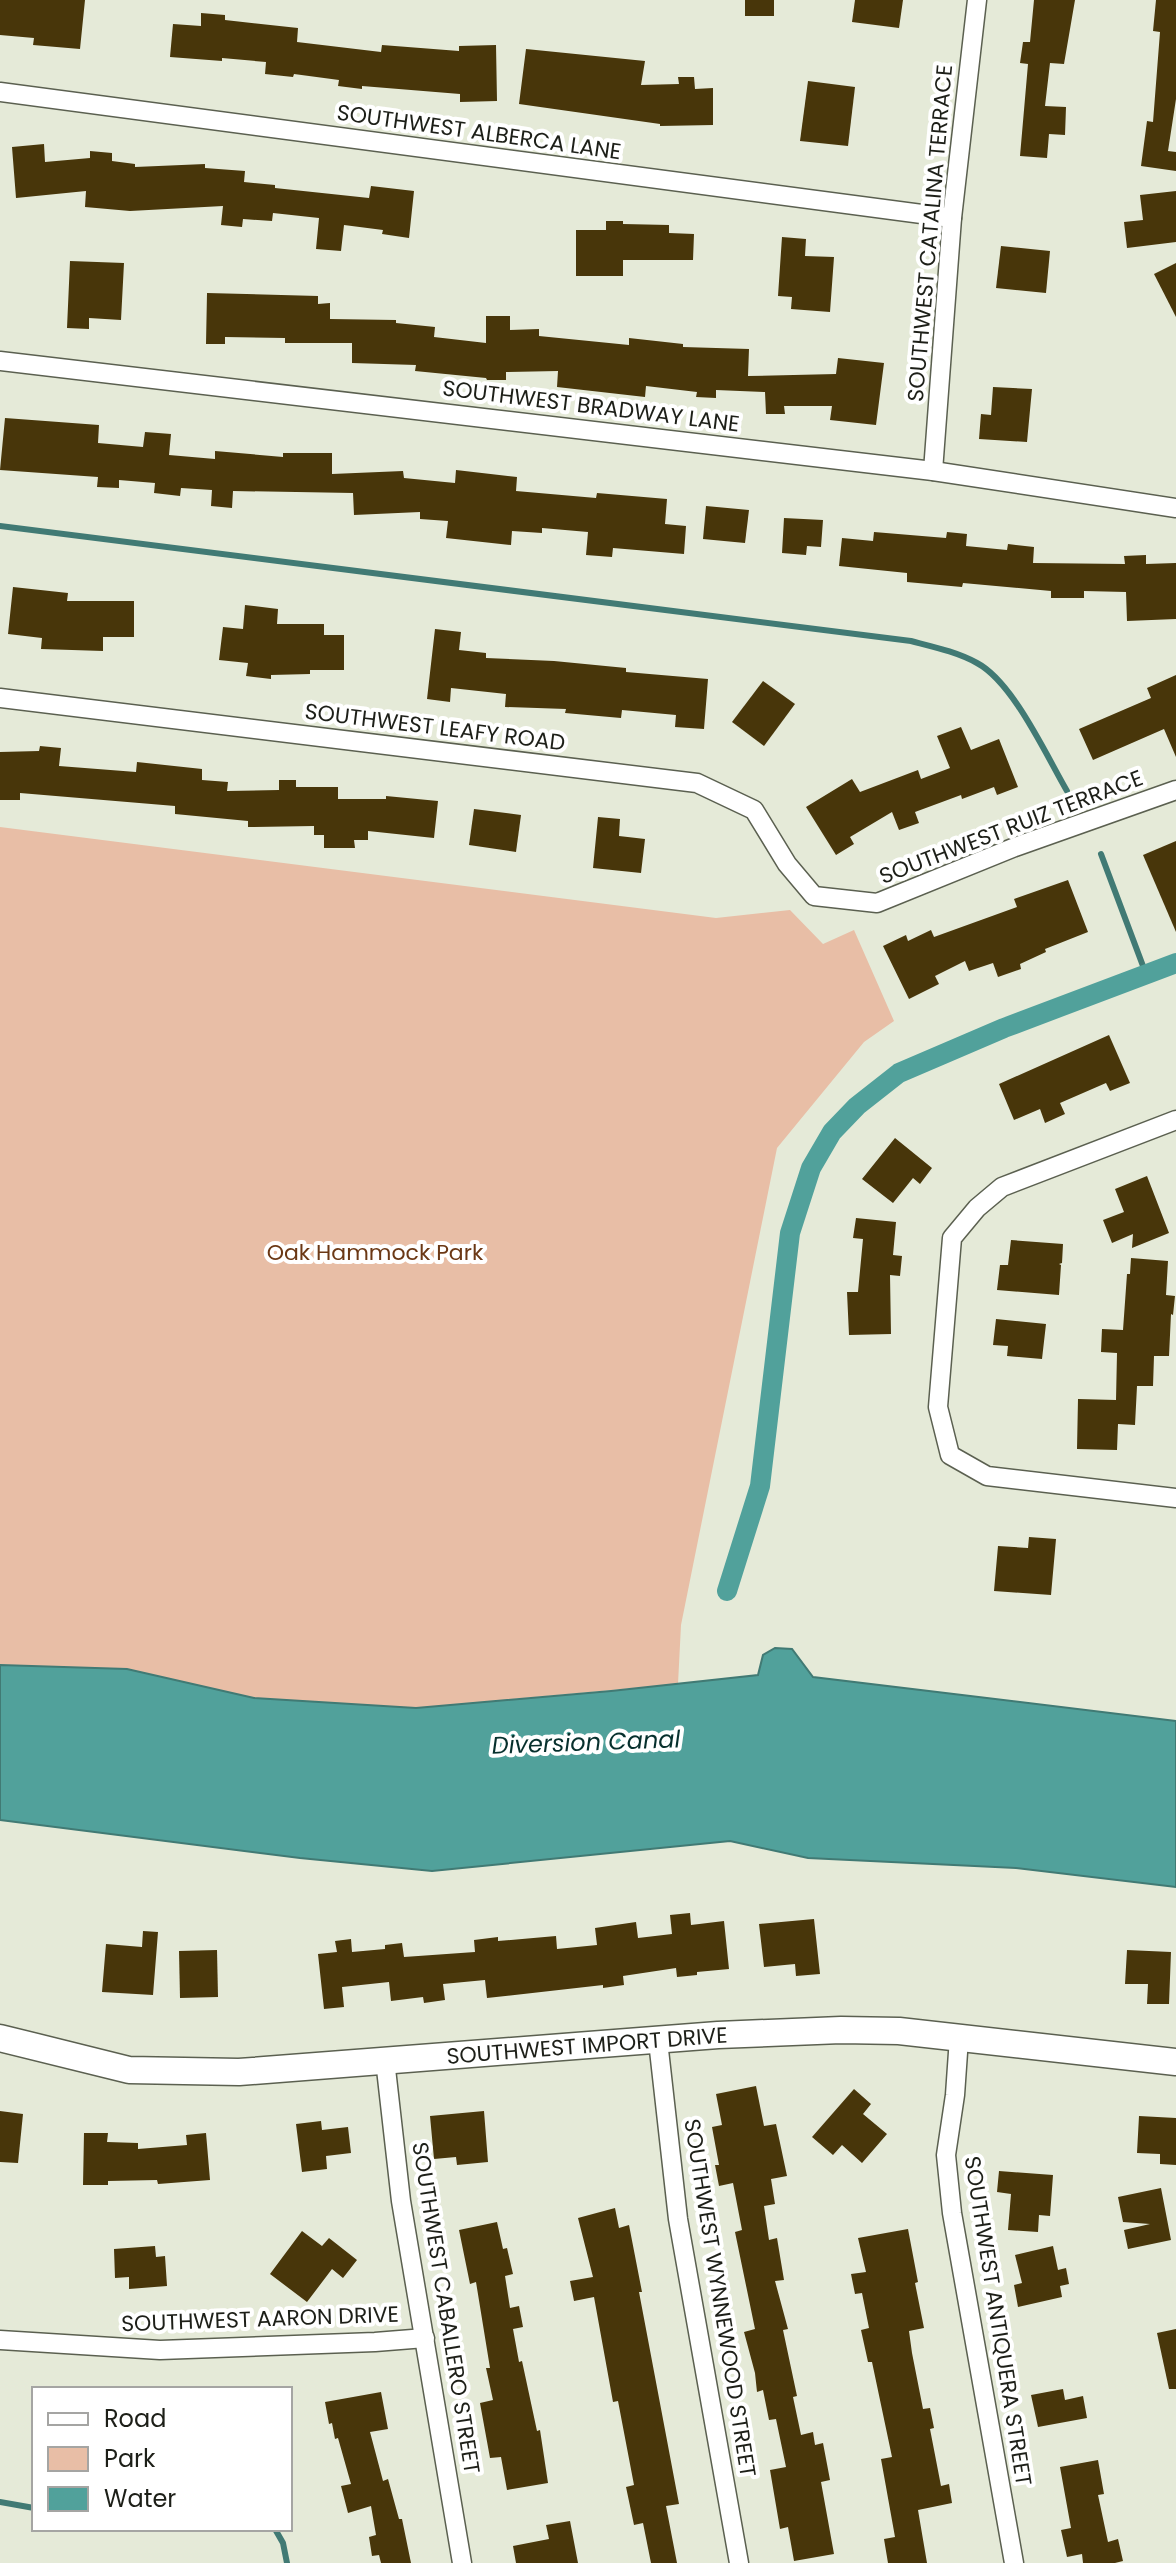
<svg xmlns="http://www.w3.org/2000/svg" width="1176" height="2563" viewBox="0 0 1176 2563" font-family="Poppins,sans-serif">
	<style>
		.green { fill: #e8bea6 }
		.water { fill: #51a19b; stroke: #417a74; stroke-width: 2 }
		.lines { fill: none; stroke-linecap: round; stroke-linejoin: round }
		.stream { stroke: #417a74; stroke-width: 6 }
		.canal { stroke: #51a19b; stroke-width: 20 }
		.building { fill: #48360a }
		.street-casing { stroke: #5b6050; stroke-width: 21 }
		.secondary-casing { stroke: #5b6050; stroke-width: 29 }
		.street { stroke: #fff; stroke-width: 18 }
		.secondary { stroke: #fff; stroke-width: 26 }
		.labels { text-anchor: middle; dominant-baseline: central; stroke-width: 8; stroke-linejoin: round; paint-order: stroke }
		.street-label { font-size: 22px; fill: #1d1f18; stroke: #fff }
		.park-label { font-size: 22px; fill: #6b3815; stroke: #fff }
		.water-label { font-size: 24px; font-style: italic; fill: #07302d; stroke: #fff }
	</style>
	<rect width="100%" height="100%" fill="#e5ead8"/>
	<path class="green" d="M0,827L716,918L790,910L823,944L854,930L894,1021L864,1042L777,1148L681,1625L678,1684L416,1708L254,1698L127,1669L0,1665Z"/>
	<path class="water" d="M775,1648L792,1649L813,1677L1176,1721V1887L1016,1868L808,1858L730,1841L432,1871L300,1858L0,1820V1665L127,1669L254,1698L416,1708L611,1691L758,1675L763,1655Z"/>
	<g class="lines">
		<g class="stream">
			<path d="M0,526L911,641C934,647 957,652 977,663C1013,682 1046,755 1067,791"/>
			<path d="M1101,854L1146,974"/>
			<path d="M0,2502L34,2508"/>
			<path d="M275,2529L283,2543L287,2563"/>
		</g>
		<path class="canal" d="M727,1591L760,1486L790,1233L811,1168L832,1132L857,1106L899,1073L1004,1028L1176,963"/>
	</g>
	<g class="building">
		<path d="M0,0H85L80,49L33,45L34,38L0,35Z"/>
		<rect x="745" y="0" width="29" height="16"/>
		<path d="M855,0H903L899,28L852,22Z"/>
		<path d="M1034,0H1075L1064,64L1050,63L1045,106L1066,107L1065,135L1049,134L1047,158L1020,156L1028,64L1020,63L1023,42H1030Z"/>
		<path d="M1156,0H1176V99L1168,151L1176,152V171L1141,166L1147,121L1153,122L1160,32L1153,31Z"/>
		<path d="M201,13L225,15V20L298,28L297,42L381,52L382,45L459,51V46L496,45L497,101L460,102V94L362,86V89L338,86L339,80L294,74L293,77L265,74L266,62L222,58V61L170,57L173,24L201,26Z"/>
		<path d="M526,49L645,61L641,85L679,84L678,77H694L695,89L713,88V125L660,126V124L519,104Z"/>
		<path d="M808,81L855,87L848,146L800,141Z"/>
		<path d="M44,144L45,162L90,158V151L112,153V161L135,164V167L205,164V168L245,171L244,182L275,185V188L369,198L371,186L414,191L409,238L382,234L383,230L344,225L341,251L316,249L319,218L273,213L272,221L243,219L242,227L221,225L223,206L130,211L85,207L86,191L16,198L12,147Z"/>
		<path d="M1176,191V242L1127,248L1124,222L1143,220L1140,195Z"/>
		<path d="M606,221H623V224L669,225V233L694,234L693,260H623V276H576V230H606Z"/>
		<path d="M782,237L806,239L805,256L834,257L830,312L791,309L792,297L778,296Z"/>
		<path d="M1001,246L1050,251L1046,293L996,288Z"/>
		<path d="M70,261L124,263L121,320L89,318V329L67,328Z"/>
		<path d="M1176,263V317L1154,274Z"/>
		<path d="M207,293L318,296V304L330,303V319L396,320V323L435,327L434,337L486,343V316H510V330L539,329V336L629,345V338L683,344V347L749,349L748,376L836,374L838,358L884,363L876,425L830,420L832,406H784L785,414H766L765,392L716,390V398L696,397L697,392L646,386L645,397L557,387L558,371L506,372V380H487L486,378L415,371L416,365L352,363V343H285V338L225,337V344H206Z"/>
		<path d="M993,387L1032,389L1027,442L979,439L981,414L991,415Z"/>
		<path d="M5,418L99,425L98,443L143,447L145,432L171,434L169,455L215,459V451L283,457V453H332V474L403,471L404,478L455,483L456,470L517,477L516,491L596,498L597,493L667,499L665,524L686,526L684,554L613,548L612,557L586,555L588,532L542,528V533L512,531L511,545L446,538L448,521L420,519V512L354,515L353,493L233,491L232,508L211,506L212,490L181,488L180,496L154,493L155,483L119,480V488L97,487L98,477L0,470Z"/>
		<path d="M706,506L749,510L745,543L703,539Z"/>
		<path d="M784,518L823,520L821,547L807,546L806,555L782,553Z"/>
		<path d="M874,532L946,538L947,532L967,534L966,546L1007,550L1008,544L1034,547L1033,563L1125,564L1124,556L1146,555V564L1176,563V619L1127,621L1126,592L1084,591V598H1051V591L963,583L962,587L907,582V573L839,566L842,538L873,541Z"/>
		<path d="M13,587L68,593L67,601H134V637H103V651L41,649L42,638L8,634Z"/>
		<path d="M245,605L278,609L277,624H324V635H344V670H310V674L271,675V679L246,676L248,663L219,660L223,627L243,629Z"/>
		<path d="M435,629L461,632L459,650L486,653V658L554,661L626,668V672L708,679L704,729L675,727L676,715L622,710L621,718L565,713L566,709L505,707L506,694L451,688L450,702L427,699Z"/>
		<path d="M1176,675V757L1164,729L1093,760L1079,729L1151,698L1147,688Z"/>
		<path d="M763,681L795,704L764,746L732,722Z"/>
		<path d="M961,727L971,750L999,739L1018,787L997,795L994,787L962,799L961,795L915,812L919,823L899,830L892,812L850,837L854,844L836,855L806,807L852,779L860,792L918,770L921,779L950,768L937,736Z"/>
		<path d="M40,746L61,748L59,766L136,772L137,762L202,769V780L228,782L227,791L279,790V780H296V787H338V799H386V796L438,801L434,838L368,831V840H354L355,848H324V835H314V826L248,827V821L175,814V806L20,793V800H0V752L39,751Z"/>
		<path d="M474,809L521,815L516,852L469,845Z"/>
		<path d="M598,817L620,819L619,836L645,839L641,873L593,868Z"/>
		<path d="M1176,841V932L1143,855Z"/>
		<path d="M1068,880L1088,932L1045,949L1046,952L1020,964L1021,969L998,977L993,963L969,971L965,961L935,976L939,984L909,999L883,946L906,935L908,941L931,930L934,937L1017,907L1014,899Z"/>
		<path d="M1109,1035L1130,1083L1110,1091L1106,1083L1060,1103L1065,1114L1045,1123L1040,1109L1014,1120L999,1084Z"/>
		<path d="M895,1138L932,1168L920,1184L913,1178L893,1203L862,1179Z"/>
		<path d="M1147,1176L1169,1233L1132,1248L1133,1234L1112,1243L1103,1220L1124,1212L1115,1189Z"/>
		<path d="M856,1218L896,1222L893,1255L902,1256L900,1276L890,1275L891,1334L849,1335L847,1292H858L863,1239L853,1238Z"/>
		<path d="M1011,1240L1063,1244L1062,1263L1059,1264L1061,1265L1059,1295L997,1290L1000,1265H1008Z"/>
		<path d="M1131,1258L1168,1261L1166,1295L1175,1296L1173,1315L1171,1314L1169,1356H1154L1153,1386H1137L1135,1425L1118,1424L1117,1450L1077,1449L1078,1399L1116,1400L1117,1353L1101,1352L1102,1329L1123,1330L1127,1274H1130Z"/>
		<path d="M996,1319L1046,1324L1042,1359L1007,1356L1008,1346L993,1345Z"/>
		<path d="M1029,1537L1056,1539L1051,1595L994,1591L998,1546L1028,1548Z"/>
		<path d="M690,1913L691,1925L724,1921L729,1969L697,1972V1975L677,1977L676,1968L623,1976L624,1985L603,1988V1985L487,1998L485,1980L443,1984L445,2000L424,2003L423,1997L391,2001L389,1982L342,1987L344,2007L324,2009L318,1954L337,1952L335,1941L351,1939L352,1952L385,1949V1945L402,1943L404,1957L475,1952L474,1940L498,1937V1941L556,1936L557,1949L597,1945L595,1928L636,1922L638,1938L672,1934L670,1915Z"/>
		<path d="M814,1919L820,1974L796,1976L795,1964L764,1967L759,1924Z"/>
		<path d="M143,1931L158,1932L153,1995L102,1992L106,1944L142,1947Z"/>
		<path d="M217,1950L218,1997L180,1998L179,1951Z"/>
		<path d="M1127,1950L1171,1952L1169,2004H1147L1148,1984H1125Z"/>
		<path d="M756,2086L764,2126L776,2124L787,2176L771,2179L775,2204L764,2206L769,2240L777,2238L784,2280L775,2281L788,2329L783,2330L797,2396L793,2397L801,2435L813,2432L815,2445L823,2443L830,2480L821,2482L834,2554L794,2561L788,2527L780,2529L770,2470L786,2467L776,2419L769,2420L763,2390L757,2392L755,2373L744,2332L755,2329L735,2232L742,2230L733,2183L719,2186L715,2165H719L712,2127L722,2125L716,2094Z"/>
		<path d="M854,2089L871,2104L863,2114L887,2134L862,2163L842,2145L833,2155L812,2137Z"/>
		<path d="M0,2111L23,2114L18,2163L0,2162Z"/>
		<path d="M484,2111L488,2162L457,2165L456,2157L434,2159L430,2116Z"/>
		<path d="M1139,2116L1176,2118V2165L1160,2164V2154L1137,2153Z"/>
		<path d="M321,2121L322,2130L348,2127L351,2153L326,2156L327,2169L302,2172L296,2124Z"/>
		<path d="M84,2133H108L107,2142L138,2143V2149L187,2145L186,2135L206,2133L210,2180L158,2184L157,2180L108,2181V2185H83Z"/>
		<path d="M999,2171L1053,2175L1050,2216L1039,2215L1038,2232L1008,2230L1011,2194L997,2192Z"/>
		<path d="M1161,2188L1171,2240L1128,2249L1124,2230L1150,2224L1123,2222L1118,2197Z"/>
		<path d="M615,2208L619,2228L629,2225L642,2292H639L679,2504L666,2506L677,2563H651L643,2523L634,2525L626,2487L634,2485L618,2401L613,2402L594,2297L574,2301L570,2281L593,2277L578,2218Z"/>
		<path d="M497,2222L503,2249L507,2248L513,2274L505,2276L510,2308L519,2306L523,2327L513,2329L519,2362L522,2361L537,2431L540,2430L548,2483L507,2490L501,2457L490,2458L480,2403L493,2400L486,2368H490L476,2282L470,2284L459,2230Z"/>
		<path d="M908,2229L918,2282L915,2283L924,2328L909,2331L912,2353L923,2409L930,2408L934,2428L930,2429L941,2486L949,2484L952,2503L918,2510L927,2563H888L884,2539L895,2537L881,2459L892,2457L872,2362H868L861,2330L869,2328L862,2293L855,2294L851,2274L866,2272L858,2238Z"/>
		<path d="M302,2231L322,2246L329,2238L357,2260L343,2278L332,2269L307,2302L270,2274Z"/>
		<path d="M155,2246L156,2257L165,2256L167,2286L129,2289V2277L115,2278L114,2249Z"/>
		<path d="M1053,2246L1058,2270L1066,2268L1069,2284L1060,2286L1062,2297L1018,2307L1014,2285L1022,2283L1015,2255Z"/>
		<path d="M1176,2329V2389H1169L1157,2333Z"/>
		<path d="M1063,2389L1065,2400L1083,2396L1087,2418L1038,2427L1031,2395Z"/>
		<path d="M381,2392L388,2429L370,2432L383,2481L388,2479L399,2519H402L411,2563H381L379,2555L372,2556L369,2537L376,2535L371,2506L348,2513L341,2486L351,2484L338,2438L335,2439L332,2423L329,2424L325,2402Z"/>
		<path d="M1098,2460L1104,2494L1098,2495L1108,2542L1118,2539L1123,2561L1115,2563H1083L1082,2554L1067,2557L1061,2530L1071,2528L1060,2467Z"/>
		<path d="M570,2521L578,2563H516L513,2546L549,2539L546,2525Z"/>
	</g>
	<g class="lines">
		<g class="street-casing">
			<g id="street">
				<path d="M0,92L952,218"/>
				<path d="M0,361L933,471L1176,508"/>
				<path d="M933,471L952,218L977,0"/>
				<path d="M0,698L697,783L754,810L787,864L814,896L877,903L1015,847L1176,790"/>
				<path d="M1176,1120L1002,1187L977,1208L952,1238L938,1407L950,1455L987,1476L1176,1498"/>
				<path d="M959,2038L955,2095L946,2155L952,2213L1014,2563"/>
				<path d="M658,2041L678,2219L739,2563"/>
				<path d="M385,2060L401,2201L462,2563"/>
				<path d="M0,2340L160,2350L375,2342L425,2338"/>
			</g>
		</g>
		<g class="secondary-casing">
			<g id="secondary">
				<path id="s1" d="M0,2038L129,2070L239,2072L718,2035L841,2030L899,2031L1176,2062"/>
			</g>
		</g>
		<use href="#street" class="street"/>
		<use href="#secondary" class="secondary"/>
	</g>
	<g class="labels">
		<g class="street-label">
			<text transform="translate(479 132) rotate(8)">SOUTHWEST ALBERCA LANE</text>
			<text transform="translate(930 233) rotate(-85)">SOUTHWEST CATALINA TERRACE</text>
			<text transform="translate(591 406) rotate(7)">SOUTHWEST BRADWAY LANE</text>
			<text transform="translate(435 727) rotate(7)">SOUTHWEST LEAFY ROAD</text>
			<text transform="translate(1011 827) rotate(-21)">SOUTHWEST RUIZ TERRACE</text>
			<text stroke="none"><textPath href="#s1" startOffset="592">SOUTHWEST IMPORT DRIVE</textPath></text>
			<text transform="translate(720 2298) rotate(81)">SOUTHWEST WYNNEWOOD STREET</text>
			<text transform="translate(446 2308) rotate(81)">SOUTHWEST CABALLERO STREET</text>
			<text transform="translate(260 2319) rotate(-2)">SOUTHWEST AARON DRIVE</text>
			<text transform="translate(998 2321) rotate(81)">SOUTHWEST ANTIQUERA STREET</text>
		</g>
		<g class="park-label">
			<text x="375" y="1252">Oak Hammock Park</text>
		</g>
		<g class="water-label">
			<text transform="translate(586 1742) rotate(-2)">Diversion Canal</text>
		</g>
	</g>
	<rect x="32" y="2387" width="260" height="144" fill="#ffffff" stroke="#a5a5a3" stroke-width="2"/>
	<rect x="48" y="2413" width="40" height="12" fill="#ffffff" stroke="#a5a5a3" stroke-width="2"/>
	<text x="104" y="2427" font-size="24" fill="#1d1f18">Road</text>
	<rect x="48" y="2447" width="40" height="24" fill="#e8bea6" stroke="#a5a5a3" stroke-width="2"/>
	<text x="104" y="2467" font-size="24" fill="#1d1f18">Park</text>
	<rect x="48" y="2487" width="40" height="24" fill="#51a19b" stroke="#a5a5a3" stroke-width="2"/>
	<text x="104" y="2507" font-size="24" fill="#1d1f18">Water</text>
</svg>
